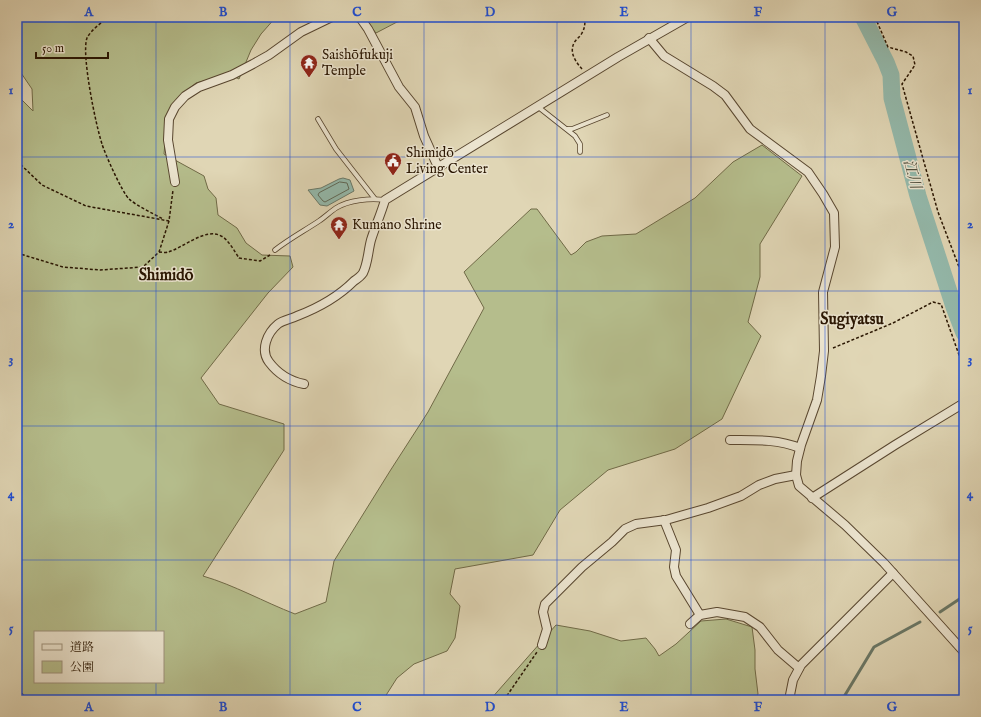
<svg xmlns="http://www.w3.org/2000/svg" width="981" height="717" viewBox="0 0 981 717" font-family="'IM FELL English','Noto Serif JP',serif">
	<style>
		.green { fill: #b5bd8c; stroke: #706a47; fill-rule: evenodd }
		.water { fill: #94b9ab; stroke: #6a7867 }
		.lines { fill: none; stroke-linecap: round; stroke-linejoin: round }
		.shore { stroke: #5f6856; stroke-width: 1 }
		.stream { stroke: #6a7867; stroke-width: 3 }
		.river { stroke: #94b9ab; stroke-width: 17 }
		.service-casing { stroke: #58462f; stroke-width: 5.5 }
		.minor-casing { stroke: #58462f; stroke-width: 10 }
		.path { stroke: #2a1602; stroke-width: 1.5; stroke-dasharray: 3 2; stroke-linecap: butt }
		.service { stroke: #ebe4cf; stroke-width: 4 }
		.minor { stroke: #ebe4cf; stroke-width: 8 }
		.grid { fill: none; stroke: #1d4ed8; stroke-width: 1; stroke-opacity: 0.55 }
		.labels { text-anchor: middle; dominant-baseline: central; stroke-width: 3; stroke-linejoin: round; paint-order: stroke }
		.poi-label { font-size: 14px; fill: #2a1602; stroke: #ebe4cf; text-anchor: start }
		.water-label { font-size: 15px; font-style: italic; fill: #4f4f3d; stroke: #ebe4cf }
		.quarter-label { font-size: 16px; font-weight: bold; fill: #2a1602; stroke: #ebe4cf }
		.neatline { fill: none; stroke: #1d4ed8; stroke-width: 1.5 }
		.grid-label { font-size: 13px; text-anchor: middle; font-weight: bold; fill: #1d4ed8 }
	</style>
	<rect width="100%" height="100%" fill="#e0d6b5"/>
	<filter id="stains"><feTurbulence type="fractalNoise" baseFrequency=".005" numOctaves="4"/><feColorMatrix values="0 0 0 0 .2 0 0 0 0 .09 0 0 0 0 .02 0 0 0 .5 -.17"/></filter>
	<radialGradient id="worn" r=".72"><stop offset=".6" stop-color="#630" stop-opacity="0"/><stop offset="1" stop-color="#630" stop-opacity=".3"/></radialGradient>
	<g class="green">
		<path d="M17,17H276L261,34L251,50L239,79L229,74L196,83L180,96L167,120L164,154L204,176L208,189L216,198L218,215L237,228L246,243L262,255L290,256L293,267L268,293L201,378L219,404L284,424V450L203,576C234,585 264,602 295,614L326,602L334,561L390,471L428,412L484,308L464,272L531,209H537L571,255L576,252L586,242L602,236L636,234L695,198L733,162L762,145L802,176L760,244V277L748,322L761,336L722,419L675,449L608,470L560,510L533,555L455,569L450,594L460,606L455,638L447,651L414,664L397,678L383,700H17V95L33,111L32,89L17,67ZM35,632H163V682H35Z"/>
		<path d="M363,17H413L411,19L397,22L376,33Z"/>
		<path d="M726,619L752,627L755,650V669L758,694L755,700H490L556,625L590,631L621,641L646,638L655,649L659,656L676,644L701,621Z"/>
	</g>
	<path class="water" d="M343,178L350,180L354,191L327,206L320,205L308,190L321,188L339,179Z"/>
	<g class="lines">
		<path class="shore" d="M340,182L347,183L349,189L325,202L323,201L318,195L319,193Z"/>
		<g class="stream">
			<path d="M940,612L964,596"/>
			<path d="M842,700L874,647L920,622"/>
		</g>
		<path class="river" d="M863,17L886,62L891,75L892,98L918,196L954,307L964,333"/>
		<g class="service-casing">
			<g id="service">
				<path d="M537,106L575,136L580,144V152"/>
				<path d="M318,119L336,149L375,199"/>
				<path d="M567,129H572L607,115"/>
				<path d="M275,250C289,239 304,231 319,221C325,217 330,212 336,208C349,200 370,198 385,200"/>
			</g>
		</g>
		<g class="minor-casing">
			<g id="minor">
				<path d="M358,17L361,19L368,29L399,87L415,107L424,136L438,167"/>
				<path d="M649,38L664,56L713,86L725,95L750,129L808,172L823,194L834,213L835,247L823,292L824,351L821,376L817,400L801,445L797,461L796,475L799,486L845,525L884,563L964,652"/>
				<path d="M175,182L168,140L169,119L175,107L185,96L199,87L232,75L253,64L269,55L301,32L332,17"/>
				<path d="M304,384C289,381 278,374 269,362C260,350 267,333 278,324C283,320 291,319 297,316C318,308 338,297 354,281C357,279 361,276 363,273C368,263 368,251 371,240C375,227 381,214 385,200L618,57L688,17"/>
				<path d="M730,440C754,440 778,439 800,448"/>
				<path d="M812,498L895,445L964,403"/>
				<path d="M664,520L676,550L674,567L676,576L700,615"/>
				<path d="M690,624L700,615L717,612L745,617L760,627L778,650L799,668"/>
				<path d="M542,645L547,629L543,612L545,604L582,567L612,542L625,529L636,524L666,520L708,508L741,496L759,485L775,479L796,475"/>
				<path d="M789,700L793,680L801,665L893,573"/>
			</g>
		</g>
		<g class="path">
			<path d="M109,17C102,22 91,30 87,38C81,54 96,126 102,144C105,154 122,192 129,199C137,206 154,214 163,219"/>
			<path d="M875,17L888,47L906,52L913,56L915,65L902,84L938,212L964,280"/>
			<path d="M582,69C576,62 569,53 574,43C576,39 580,37 582,33C585,28 585,23 585,17"/>
			<path d="M17,161L42,185L86,206L169,221"/>
			<path d="M159,252C162,252 166,253 168,252C183,248 206,227 221,236C228,239 235,252 239,258L260,261L270,255"/>
			<path d="M17,253L63,267L100,270L143,267L159,252L169,221L173,190"/>
			<path d="M833,348L893,323L933,302L941,304L964,369"/>
			<path d="M17,690L30,700"/>
			<path d="M504,700L537,652"/>
		</g>
		<use href="#service" class="service"/>
		<use href="#minor" class="minor"/>
	</g>
	<path class="grid" d="M156,17V632M290,17V700M424,17V700M557,17V700M691,17V700M825,17V700M17,157H964M17,291H964M17,426H964M17,560H964M156,682V700"/>
	<defs>
		<g id="temple-pin" transform="scale(0.9)"><path d="M0 17L-7.5 6A9.5 9.5 0 1 1 7.5 6Z" fill="#8f2418" stroke="#ebe4cf"/><path d="M0-6L5-2H3V0L6.5 2.5H4V6H1.5V3h-3V6H-4V2.5H-6.5L-3 0V-2H-5Z" fill="#fff"/></g>
		<g id="civic-pin" transform="scale(0.9)"><path d="M0 17L-7.5 6A9.5 9.5 0 1 1 7.5 6Z" fill="#8f2418" stroke="#ebe4cf"/><path d="M-.6-6.5H3V-4.5H.6V-3L4-1V1h2V6H-6V1h2V-1L-.6-3ZM-1.2 2.5V6h2.4V2.5Z" fill="#fff"/></g>
	</defs>
	<g fill-rule="evenodd">
		<use href="#temple-pin" x="309" y="63"/>
		<use href="#civic-pin" x="393" y="161"/>
		<use href="#temple-pin" x="339" y="225"/>
	</g>
	<g class="labels">
		<g class="poi-label">
			<text x="322" y="55">Saishōfukuji<tspan x="322" dy="16">Temple</tspan></text>
			<text x="406" y="153">Shimidō<tspan x="406" dy="16">Living Center</tspan></text>
			<text x="352" y="225">Kumano Shrine</text>
		</g>
		<g class="water-label">
			<text transform="translate(912 174) rotate(75)">江川</text>
		</g>
		<g class="quarter-label">
			<text x="166" y="276">Shimidō</text>
			<text x="852" y="320">Sugiyatsu</text>
		</g>
	</g>
	<rect width="981" height="717" fill="none" stroke="#e0d6b5" stroke-width="44"/>
	<rect x="34" y="631" width="130" height="52" fill="#ebe4cf" stroke="#9e927d"/>
	<rect x="42" y="644" width="20" height="6" fill="#ebe4cf" stroke="#9e927d"/>
	<text x="70" y="651" font-size="12" fill="#2a1602">道路</text>
	<rect x="42" y="661" width="20" height="12" fill="#b5bd8c" stroke="#9e927d"/>
	<text x="70" y="671" font-size="12" fill="#2a1602">公園</text>
	<path d="M36 52v6h72v-6" fill="none" stroke="#2a1602" stroke-width="2"/>
	<text x="42" y="52" font-size="12" fill="#2a1602" stroke="#ebe4cf" stroke-width="3" paint-order="stroke">50 m</text>
	<rect x="22" y="22" width="937" height="673" class="neatline"/>
	<g class="grid-label">
		<text x="89" y="16">A</text>
		<text x="223" y="16">B</text>
		<text x="357" y="16">C</text>
		<text x="490" y="16">D</text>
		<text x="624" y="16">E</text>
		<text x="758" y="16">F</text>
		<text x="892" y="16">G</text>
		<text x="11" y="94">1</text>
		<text x="970" y="94">1</text>
		<text x="11" y="228">2</text>
		<text x="970" y="228">2</text>
		<text x="11" y="363">3</text>
		<text x="970" y="363">3</text>
		<text x="11" y="498">4</text>
		<text x="970" y="498">4</text>
		<text x="11" y="632">5</text>
		<text x="970" y="632">5</text>
		<text x="89" y="711">A</text>
		<text x="223" y="711">B</text>
		<text x="357" y="711">C</text>
		<text x="490" y="711">D</text>
		<text x="624" y="711">E</text>
		<text x="758" y="711">F</text>
		<text x="892" y="711">G</text>
	</g>
	<rect width="100%" height="100%" filter="url(#stains)"/>
	<rect width="100%" height="100%" fill="url(#worn)"/>
</svg>
